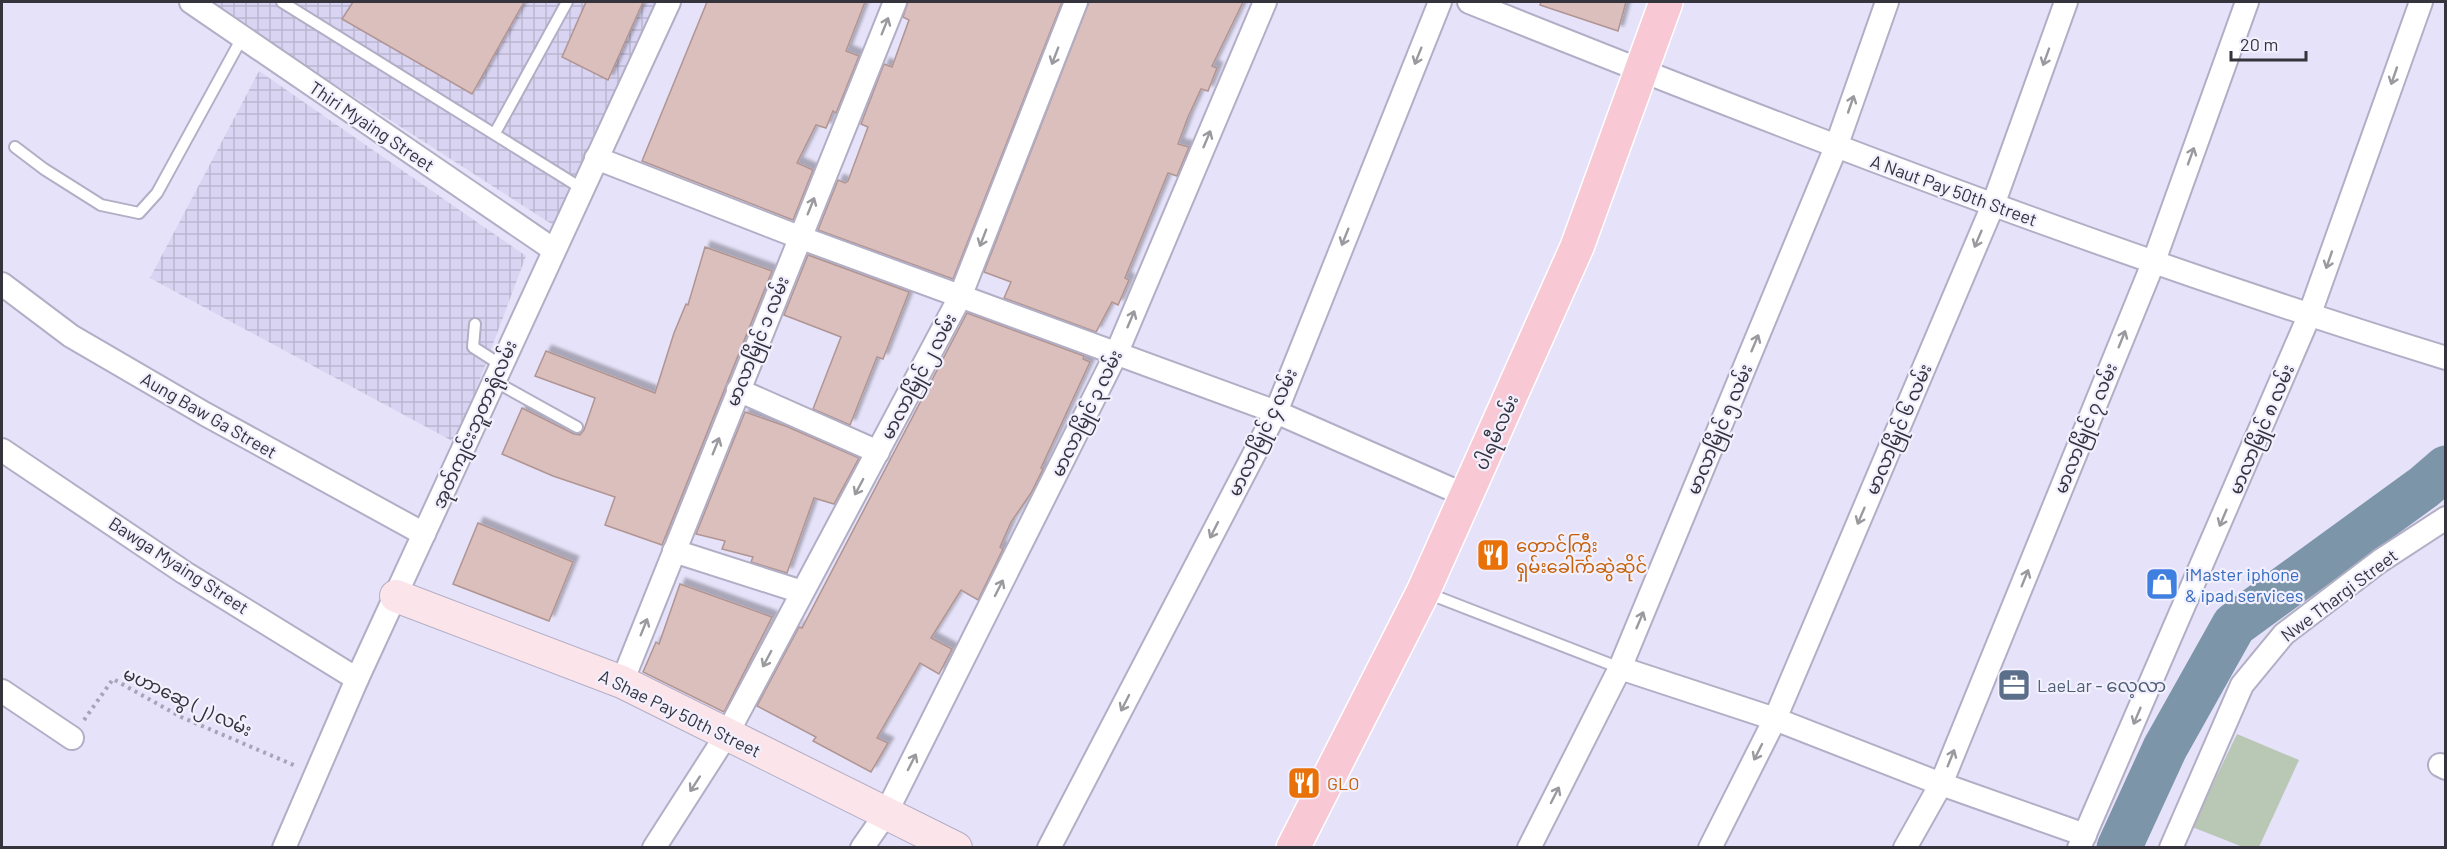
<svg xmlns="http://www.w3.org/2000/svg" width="2447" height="849" viewBox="0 0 2447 849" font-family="Barlow,'Noto Sans Myanmar',sans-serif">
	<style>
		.industrial { fill: url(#industrial-grid) }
		.pitch { fill: #b9c7b5 }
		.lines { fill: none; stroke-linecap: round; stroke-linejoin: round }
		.river { stroke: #7c95a9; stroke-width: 45 }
		.building { fill: #dbbfbd; stroke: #b09593; stroke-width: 1.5; filter: url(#shadow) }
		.lane-casing { stroke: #b2aec5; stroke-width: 14 }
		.street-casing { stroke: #b2aec5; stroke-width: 26 }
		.secondary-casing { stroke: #b2aec5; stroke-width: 34 }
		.primary-casing { stroke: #fff; stroke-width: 36 }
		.path { stroke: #a6a4b6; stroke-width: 4; stroke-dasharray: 3 4.5; stroke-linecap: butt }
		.lane { stroke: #fff; stroke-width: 10 }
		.street { stroke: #fff; stroke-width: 22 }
		.secondary { stroke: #fbe4ea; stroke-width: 32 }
		.primary { stroke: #f8c8d5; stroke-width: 33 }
		.oneway { stroke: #9a999e }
		.labels { text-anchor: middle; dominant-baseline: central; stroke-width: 4.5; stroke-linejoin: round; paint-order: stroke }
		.street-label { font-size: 18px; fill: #35333c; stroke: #f2f0fe }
		.food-label { font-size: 18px; fill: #c56008; stroke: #f2f0fe; text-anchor: start }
		.shop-label { font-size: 18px; fill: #366cbe; stroke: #f2f0fe; text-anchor: start }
		.service-label { font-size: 18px; fill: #4e5e75; stroke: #f2f0fe; text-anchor: start }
	</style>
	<defs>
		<pattern id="industrial-grid" width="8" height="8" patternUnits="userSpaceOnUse" patternTransform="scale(1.5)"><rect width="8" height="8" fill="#d9d4f2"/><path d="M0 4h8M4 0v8" fill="none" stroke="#bbb6d0"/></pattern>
		<filter id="shadow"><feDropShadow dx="5.5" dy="-5.5" stdDeviation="1.5" flood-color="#0004"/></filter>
	</defs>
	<rect width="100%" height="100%" fill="#e5e2f9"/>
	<g class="industrial">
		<path d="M207,2H655L553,225Z"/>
		<path d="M259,71L526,256L456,443L150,278Z"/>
	</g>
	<path class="pitch" d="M2237,734L2299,760L2259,847H2243L2192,827Z"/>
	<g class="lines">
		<path class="river" d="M2119,848L2165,748L2234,625L2424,487L2446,468"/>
	</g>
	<g class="building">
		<path d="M353,2H524L472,94L342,19Z"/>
		<path d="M586,2H643L608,80L562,57Z"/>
		<path d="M707,2H865L846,51L859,56L836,113L833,111L826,128L816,125L797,163L813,170L793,220L642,161Z"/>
		<path d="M908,2H1062L953,279L818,230L838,180L845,183L848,181L868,127L861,124L884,64L892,67L909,20L903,17Z"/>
		<path d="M1089,2H1243L1212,66L1217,68L1208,91L1201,89L1188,117L1178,144L1189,147L1177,176L1168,173L1125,278L1129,280L1118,305L1112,302L1096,332L1004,298L1011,282L984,272Z"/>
		<path d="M1541,2H1626L1618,31L1540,5Z"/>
		<path d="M705,247L772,271L662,545L605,525L615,497L553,476L502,454L522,408L574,434L580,435L584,430L595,398L535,376L546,351L655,393L674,333L686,304L688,305Z"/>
		<path d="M808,255L909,292L883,359L877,357L850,425L813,409L841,337L784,315Z"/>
		<path d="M967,313L1084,356L1083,359L1090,362L1041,468L1043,469L1031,493L1011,522L1000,547L1003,549L978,600L961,590L931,638L952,649L939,674L920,663L877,738L888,743L871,772L813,741L816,737L757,706L799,627L802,628Z"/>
		<path d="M745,412L788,427L859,458L834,504L814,498L787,573L751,562L753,557L722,549L725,541L696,534Z"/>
		<path d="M478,523L573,562L549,621L453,584Z"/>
		<path d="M680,584L772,617L724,712L643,672L656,642L659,644Z"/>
	</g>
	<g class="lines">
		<g class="lane-casing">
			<g id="lane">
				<path d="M282,2L581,188"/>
				<path d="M495,133L567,2"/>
				<path d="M15,147L44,169L101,205L139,213L157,193L243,36"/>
				<path d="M475,324L473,347L501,365"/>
				<path d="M494,381L577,427"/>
				<path d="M1427,593L1620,668"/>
			</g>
		</g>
		<g class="street-casing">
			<g id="street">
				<path d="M191,2L554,250"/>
				<path d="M1469,2C1791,131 2114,256 2446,358"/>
				<path d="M596,158L799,237L1276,412L1467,496"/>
				<path d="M2,284L71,336L205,414L424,534"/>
				<path d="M738,390L878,452"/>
				<path d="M2,450L185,573L357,679"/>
				<path d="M674,551L802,592"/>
				<path d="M1620,668L1775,719L1941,784L2085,835"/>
				<path d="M622,682L895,2"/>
				<path d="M2,691L72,738"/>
				<path d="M2440,765L2446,768"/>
				<path d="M284,848L357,679L669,2"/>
				<path d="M654,848L727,734L960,297L1076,2"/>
				<path d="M862,848L885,815L1117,352L1265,2"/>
				<path d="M1049,848L1276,412L1440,2"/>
				<path d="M1529,848L1620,668L1836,147L1887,2"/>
				<path d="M1710,848L1775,719L1993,205L2066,2"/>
				<path d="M1905,848L1941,784L2154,261L2247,2"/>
				<path d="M2079,848L2309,316L2421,2"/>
				<path d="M2171,848L2242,685L2284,634L2380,561L2446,518"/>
			</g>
		</g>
		<g class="secondary-casing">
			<path id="secondary" d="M396,596L622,682L956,848"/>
		</g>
		<g class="primary-casing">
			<path id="primary" d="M1293,848L1423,592L1577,247L1666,2"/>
		</g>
		<path class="path" d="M84,720L113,679L181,717L296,766"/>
		<use href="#lane" class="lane"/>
		<use href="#street" class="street"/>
		<use href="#secondary" class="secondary"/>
		<use href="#primary" class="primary"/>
	</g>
	<defs><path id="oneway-shaft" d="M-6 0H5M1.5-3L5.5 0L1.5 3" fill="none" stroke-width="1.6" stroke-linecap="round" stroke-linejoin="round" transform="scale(1.5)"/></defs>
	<g class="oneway">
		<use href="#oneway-shaft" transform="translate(885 26) rotate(-68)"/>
		<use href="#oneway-shaft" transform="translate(1055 56) rotate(111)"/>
		<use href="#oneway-shaft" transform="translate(1418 56) rotate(112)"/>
		<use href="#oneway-shaft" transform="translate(2046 57) rotate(110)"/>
		<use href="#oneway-shaft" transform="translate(2394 76) rotate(109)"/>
		<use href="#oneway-shaft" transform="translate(1851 104) rotate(-71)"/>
		<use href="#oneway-shaft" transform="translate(1207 139) rotate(-67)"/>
		<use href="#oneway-shaft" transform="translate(2191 156) rotate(-70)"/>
		<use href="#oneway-shaft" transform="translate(811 206) rotate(-68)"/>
		<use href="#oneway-shaft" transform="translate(1345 237) rotate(112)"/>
		<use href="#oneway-shaft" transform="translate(983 238) rotate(111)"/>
		<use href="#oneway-shaft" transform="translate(1978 239) rotate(113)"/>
		<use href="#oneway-shaft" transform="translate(2329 260) rotate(109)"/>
		<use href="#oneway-shaft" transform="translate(1131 319) rotate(-67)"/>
		<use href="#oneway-shaft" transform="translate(2122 339) rotate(-68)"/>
		<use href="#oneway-shaft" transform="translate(1755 343) rotate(-67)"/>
		<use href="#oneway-shaft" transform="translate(716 446) rotate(-68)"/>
		<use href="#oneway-shaft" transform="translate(859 487) rotate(118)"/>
		<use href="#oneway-shaft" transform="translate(1861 516) rotate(113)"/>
		<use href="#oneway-shaft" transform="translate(2223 518) rotate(113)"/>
		<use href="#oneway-shaft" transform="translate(1214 530) rotate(117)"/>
		<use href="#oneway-shaft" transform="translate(2025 578) rotate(-68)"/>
		<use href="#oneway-shaft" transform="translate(999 588) rotate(-63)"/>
		<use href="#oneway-shaft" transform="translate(1640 620) rotate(-67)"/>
		<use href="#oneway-shaft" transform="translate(644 627) rotate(-68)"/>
		<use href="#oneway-shaft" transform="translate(767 659) rotate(118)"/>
		<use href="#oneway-shaft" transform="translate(1125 703) rotate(117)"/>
		<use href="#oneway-shaft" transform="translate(2137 716) rotate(113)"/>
		<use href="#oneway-shaft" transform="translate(1758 752) rotate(117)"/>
		<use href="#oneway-shaft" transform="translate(1951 758) rotate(-68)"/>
		<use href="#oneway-shaft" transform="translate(912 762) rotate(-63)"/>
		<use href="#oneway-shaft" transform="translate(695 784) rotate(123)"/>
		<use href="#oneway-shaft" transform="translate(1555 795) rotate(-63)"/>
	</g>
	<defs>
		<g id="restaurant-square" transform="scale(1.725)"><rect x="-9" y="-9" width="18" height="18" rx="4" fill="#e8710a" stroke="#f2f0fe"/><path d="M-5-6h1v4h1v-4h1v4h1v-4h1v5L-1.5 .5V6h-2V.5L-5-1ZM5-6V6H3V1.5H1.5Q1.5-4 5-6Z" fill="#fff"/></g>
		<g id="shop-square" transform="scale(1.725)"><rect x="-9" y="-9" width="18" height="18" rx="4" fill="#3f7fe0" stroke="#f2f0fe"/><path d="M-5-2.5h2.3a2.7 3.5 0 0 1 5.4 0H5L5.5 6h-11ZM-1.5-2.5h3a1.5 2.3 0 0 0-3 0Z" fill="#fff"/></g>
		<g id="office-square" transform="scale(1.725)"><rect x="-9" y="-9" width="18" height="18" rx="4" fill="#5c6f8a" stroke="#f2f0fe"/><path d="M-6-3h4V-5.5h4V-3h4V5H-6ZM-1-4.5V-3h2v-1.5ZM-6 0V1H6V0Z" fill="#fff"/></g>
	</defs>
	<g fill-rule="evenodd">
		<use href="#restaurant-square" x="1493" y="555"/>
		<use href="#shop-square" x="2162" y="584"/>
		<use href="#office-square" x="2014" y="685"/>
		<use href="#restaurant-square" x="1304" y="783"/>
	</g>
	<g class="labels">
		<g class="street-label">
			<text transform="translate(372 126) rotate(34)">Thiri Myaing Street</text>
			<text transform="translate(1954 190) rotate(20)">A Naut Pay 50th Street</text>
			<text transform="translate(757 341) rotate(-68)">မာလာမြိုင် ၁ လမ်း</text>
			<text transform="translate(918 376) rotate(-62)">မာလာမြိုင် ၂ လမ်း</text>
			<text transform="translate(1086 413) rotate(-64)">မာလာမြိုင် ၃ လမ်း</text>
			<text transform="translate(209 415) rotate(30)">Aung Baw Ga Street</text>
			<text transform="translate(474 424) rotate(-66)">အုတ်ကျင်းဘူတာရုံလမ်း</text>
			<text transform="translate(2085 428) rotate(-68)">မာလာမြိုင် ၇ လမ်း</text>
			<text transform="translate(1719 429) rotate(-67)">မာလာမြိုင် ၅ လမ်း</text>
			<text transform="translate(1898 429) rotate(-67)">မာလာမြိုင် ၆ လမ်း</text>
			<text transform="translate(2261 429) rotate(-67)">မာလာမြိုင် ၈ လမ်း</text>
			<text transform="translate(1262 432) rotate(-65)">မာလာမြိုင် ၄ လမ်း</text>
			<text transform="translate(1496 432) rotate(-66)">ပါရမီလမ်း</text>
			<text transform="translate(179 565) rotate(33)">Bawga Myaing Street</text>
			<text transform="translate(2339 595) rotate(-37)">Nwe Thargi Street</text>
			<text transform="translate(188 701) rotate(25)">မဟာဆွေ (၂) လမ်း</text>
			<text transform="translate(680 713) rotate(26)">A Shae Pay 50th Street</text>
		</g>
		<g class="food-label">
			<text x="1516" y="545">တောင်ကြီး<tspan x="1516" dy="21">ရှမ်းခေါက်ဆွဲဆိုင်</tspan></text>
			<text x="1327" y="783">GLO</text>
		</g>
		<g class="shop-label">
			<text x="2185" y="574">iMaster iphone<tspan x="2185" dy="21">&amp; ipad services</tspan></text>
		</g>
		<g class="service-label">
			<text x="2037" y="685">LaeLar - လေ့လာ</text>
		</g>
	</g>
	<rect width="2447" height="849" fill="none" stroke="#35333c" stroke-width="6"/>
	<path d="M2231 51v9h75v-9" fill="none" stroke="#35333c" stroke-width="3"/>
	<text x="2240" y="51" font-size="18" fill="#35333c" stroke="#f2f0fe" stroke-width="4.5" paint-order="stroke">20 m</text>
</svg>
